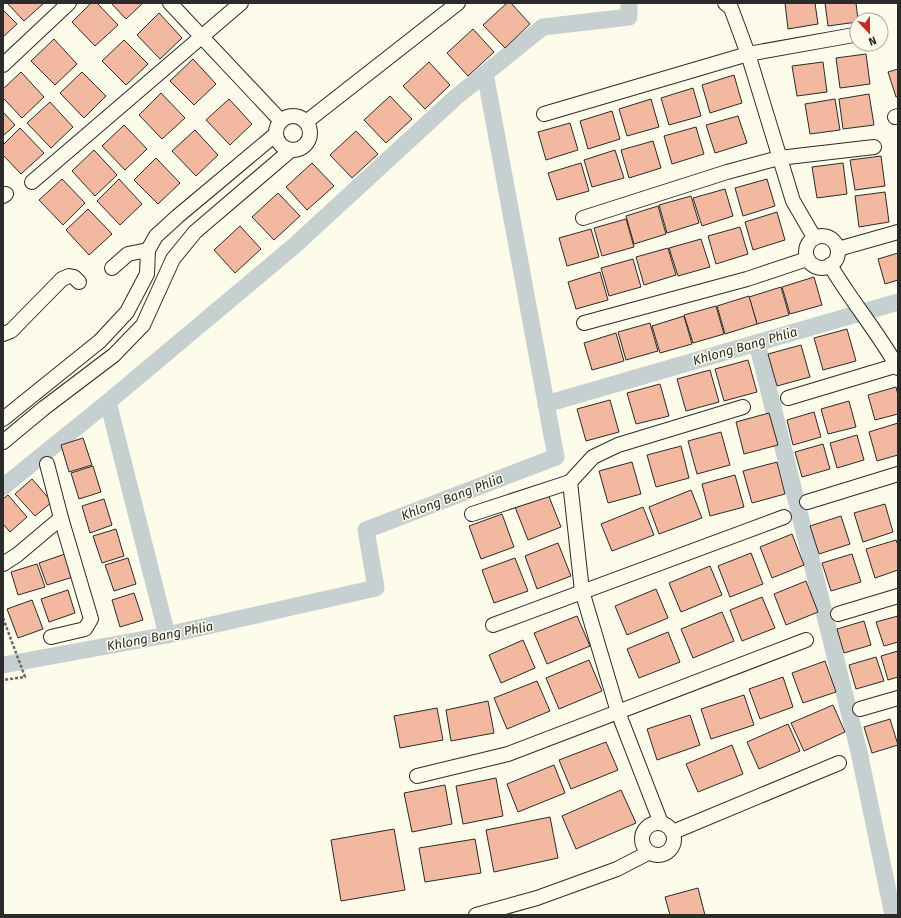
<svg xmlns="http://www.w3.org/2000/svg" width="901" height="918" viewBox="0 0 901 918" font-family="'Fira Sans',sans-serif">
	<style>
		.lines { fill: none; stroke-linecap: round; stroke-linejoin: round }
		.canal { stroke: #c7d0d0; stroke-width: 17 }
		.building { fill: #f2b8a0; stroke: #2b2b2b }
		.minor-casing { stroke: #2b2b2b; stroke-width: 16 }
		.path { stroke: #6a6964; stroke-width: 2.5; stroke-dasharray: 3 2; stroke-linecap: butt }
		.minor { stroke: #fdfbea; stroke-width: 14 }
		.labels { text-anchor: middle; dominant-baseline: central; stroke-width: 3; stroke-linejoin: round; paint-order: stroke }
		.water-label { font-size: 13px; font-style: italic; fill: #2b2b2b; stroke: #fdfbea }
	</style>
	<rect width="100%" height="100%" fill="#fdfbea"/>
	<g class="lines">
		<g class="canal">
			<path d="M757,343L859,752L893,915"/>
			<path d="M108,402L167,635"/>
			<path d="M546,404L898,302"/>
			<path d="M3,487L108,402L294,246L456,97L543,27L629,17V3"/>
			<path d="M3,665L167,635L376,588L366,530L556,457L485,73"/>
		</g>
	</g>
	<g class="building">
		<path d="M7,3H44L24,21Z"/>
		<path d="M91,3H97L118,25L95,46L72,22Z"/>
		<path d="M111,3H143L126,19Z"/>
		<path d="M507,3H511L530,24L505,48L483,25Z"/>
		<path d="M785,3H815L818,24L788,29Z"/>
		<path d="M825,3H856L858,20H857V22L828,26Z"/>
		<path d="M3,10L17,24L3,37Z"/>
		<path d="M159,13L182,38L160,59L137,35Z"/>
		<path d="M473,29L494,52L468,76L447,53Z"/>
		<path d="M54,39L77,64L55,85L31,61Z"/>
		<path d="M124,40L148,64L126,85L102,61Z"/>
		<path d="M866,54L870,84L840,88L836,58Z"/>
		<path d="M193,59L216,84L194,105L170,81Z"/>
		<path d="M429,62L450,85L425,109L403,86Z"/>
		<path d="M823,62L827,92L797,96L792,66Z"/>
		<path d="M898,69V96L896,97L888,72Z"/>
		<path d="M21,72L44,97L22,118L3,98V89Z"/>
		<path d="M82,72L106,96L84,118L60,93Z"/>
		<path d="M734,75L742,103L710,113L702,85Z"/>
		<path d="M693,88L701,116L669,125L661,98Z"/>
		<path d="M161,93L185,118L162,139L139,115Z"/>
		<path d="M869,94L874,125L843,129L839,99Z"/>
		<path d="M390,96L412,119L386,143L364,120Z"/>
		<path d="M229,99L252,124L230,145L206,120Z"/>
		<path d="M651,99L659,127L627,136L619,109Z"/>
		<path d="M835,99L840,130L810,134L805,104Z"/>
		<path d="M50,102L73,127L51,148L27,123Z"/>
		<path d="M612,111L620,139L588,149L580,121Z"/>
		<path d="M3,112L15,125L3,136Z"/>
		<path d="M738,116L747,143L715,153L706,125Z"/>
		<path d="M570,123L578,150L546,160L538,132Z"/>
		<path d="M124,125L147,149L125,170L102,146Z"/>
		<path d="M696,127L704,154L672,164L664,136Z"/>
		<path d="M20,128L44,153L21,174L3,155V145Z"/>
		<path d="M195,130L218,155L196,176L172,151Z"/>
		<path d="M356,131L378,154L352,178L330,155Z"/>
		<path d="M653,141L661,168L629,178L621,150Z"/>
		<path d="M94,150L117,175L95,196L72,171Z"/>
		<path d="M615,150L624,178L592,187L584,160Z"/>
		<path d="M881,156L885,186L855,190L850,160Z"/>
		<path d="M156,158L180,183L158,204L134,180Z"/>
		<path d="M312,163L334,186L307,210L286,187Z"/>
		<path d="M581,163L589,191L557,200L548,173Z"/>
		<path d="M843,163L847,194L817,198L812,167Z"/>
		<path d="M62,179L85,203L63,225L39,200Z"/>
		<path d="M119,179L142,204L120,225L97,201Z"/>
		<path d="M767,179L775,206L743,216L735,188Z"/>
		<path d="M725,189L733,216L702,226L693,198Z"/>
		<path d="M885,192L889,222L859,227L855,196Z"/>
		<path d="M278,193L300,216L274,240L252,217Z"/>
		<path d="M691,196L699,223L667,233L659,205Z"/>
		<path d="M658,206L666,234L634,244L626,216Z"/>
		<path d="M88,209L112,234L89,255L66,230Z"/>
		<path d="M777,212L785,240L753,250L745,222Z"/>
		<path d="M626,219L634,247L602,256L594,228Z"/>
		<path d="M240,226L261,249L235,273L214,250Z"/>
		<path d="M740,227L748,254L716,264L708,236Z"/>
		<path d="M591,229L599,257L567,266L559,238Z"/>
		<path d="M701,239L710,267L678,276L669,248Z"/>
		<path d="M668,248L676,275L644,285L636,257Z"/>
		<path d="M898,253V280L885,284L878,259Z"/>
		<path d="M633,259L641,287L609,296L601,268Z"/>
		<path d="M600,272L608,300L576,309L568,282Z"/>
		<path d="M814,277L822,305L790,314L782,287Z"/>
		<path d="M781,287L789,315L757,324L749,297Z"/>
		<path d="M749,296L757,324L725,334L717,306Z"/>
		<path d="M716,306L724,334L693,343L684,315Z"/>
		<path d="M684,316L692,344L660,353L652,326Z"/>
		<path d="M650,323L658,351L626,360L618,332Z"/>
		<path d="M847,329L856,361L823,370L814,338Z"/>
		<path d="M616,333L624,361L592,370L584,343Z"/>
		<path d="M801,345L810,377L777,386L768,354Z"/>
		<path d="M748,360L757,392L724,401L715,369Z"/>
		<path d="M710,370L719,402L686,411L677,379Z"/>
		<path d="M660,384L669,416L636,424L627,393Z"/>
		<path d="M896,387L898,395V414L875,420L868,395Z"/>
		<path d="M610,400L619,432L586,441L577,409Z"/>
		<path d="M849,401L856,427L828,434L821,409Z"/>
		<path d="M814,412L821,437L793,445L787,420Z"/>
		<path d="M769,413L778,445L744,454L736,422Z"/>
		<path d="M898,423V455L877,461L869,432Z"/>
		<path d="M721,432L730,465L697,474L688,441Z"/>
		<path d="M857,435L864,460L837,468L830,443Z"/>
		<path d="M83,438L92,465L69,472L61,445Z"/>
		<path d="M823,444L830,469L802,477L795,452Z"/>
		<path d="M681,446L689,478L656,487L647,455Z"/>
		<path d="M632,462L641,494L608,503L599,471Z"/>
		<path d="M777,462L785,494L752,503L743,471Z"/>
		<path d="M93,466L101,492L79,499L71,473Z"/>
		<path d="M735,475L744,507L710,516L702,484Z"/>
		<path d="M32,479L52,502L35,516L15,494Z"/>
		<path d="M691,490L702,518L659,534L649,507Z"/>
		<path d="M548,494L561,527L528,540L515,507Z"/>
		<path d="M8,495L27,517L10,532L3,524V499Z"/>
		<path d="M104,499L112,525L90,533L82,506Z"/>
		<path d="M885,504L893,532L863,542L854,513Z"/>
		<path d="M643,507L654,535L612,551L601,524Z"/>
		<path d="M502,514L514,547L481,559L469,526Z"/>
		<path d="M841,516L850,544L819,554L810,526Z"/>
		<path d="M116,529L124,556L102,563L93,536Z"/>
		<path d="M792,534L804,565L772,578L760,547Z"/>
		<path d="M896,540L898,545V570L875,578L866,549Z"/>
		<path d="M558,543L571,576L537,589L525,556Z"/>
		<path d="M751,553L763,584L730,597L718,566Z"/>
		<path d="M65,554L73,577L47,585L39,563Z"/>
		<path d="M852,554L861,582L831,591L822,563Z"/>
		<path d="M128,558L136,584L114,591L105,565Z"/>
		<path d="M515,558L528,591L494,603L482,570Z"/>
		<path d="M37,564L45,587L18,595L11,572Z"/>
		<path d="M710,566L722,595L681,612L669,583Z"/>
		<path d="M806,581L818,612L786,625L774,594Z"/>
		<path d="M656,589L668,618L627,635L615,606Z"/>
		<path d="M68,590L75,613L49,622L41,599Z"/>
		<path d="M134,593L143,620L120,627L112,600Z"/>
		<path d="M762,597L775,628L742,641L730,610Z"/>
		<path d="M32,600L43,629L18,638L7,609Z"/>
		<path d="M722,612L734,641L693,658L681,629Z"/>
		<path d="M577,616L590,646L547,664L534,633Z"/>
		<path d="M898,616V642L884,646L876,622Z"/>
		<path d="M864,621L871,645L844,653L837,629Z"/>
		<path d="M668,632L680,662L639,678L627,649Z"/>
		<path d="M523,640L535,668L501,683L489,655Z"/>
		<path d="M898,651V677L888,680L881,656Z"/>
		<path d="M876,657L884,681L856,689L849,665Z"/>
		<path d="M589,660L602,691L559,709L546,678Z"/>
		<path d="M825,661L836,692L803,703L792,673Z"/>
		<path d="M783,677L793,707L760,719L749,689Z"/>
		<path d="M537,681L550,711L507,729L494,698Z"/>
		<path d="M744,695L754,725L711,739L701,709Z"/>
		<path d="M488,701L494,733L451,741L446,710Z"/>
		<path d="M833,705L845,732L804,751L791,723Z"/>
		<path d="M437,708L443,740L400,748L394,716Z"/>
		<path d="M690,715L700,745L657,760L647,729Z"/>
		<path d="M890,719L898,745L872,753L864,727Z"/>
		<path d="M788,724L800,751L759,769L747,742Z"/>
		<path d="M606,742L618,770L571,789L559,760Z"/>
		<path d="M732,745L743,774L698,792L686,764Z"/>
		<path d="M554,765L565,793L518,812L507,784Z"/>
		<path d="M496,778L503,816L463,824L456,786Z"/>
		<path d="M445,785L452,824L412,832L404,793Z"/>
		<path d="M621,790L636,823L576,849L562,816Z"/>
		<path d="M550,817L558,858L494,872L486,830Z"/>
		<path d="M394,829L405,890L341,901L331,840Z"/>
		<path d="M475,839L481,873L425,882L419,848Z"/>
		<path d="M698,888L705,915H670L665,897Z"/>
	</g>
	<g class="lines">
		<g class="minor-casing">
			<g id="minor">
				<path d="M170,3L281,121"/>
				<path d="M725,3L731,8L748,54L793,201L814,237"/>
				<path d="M3,65L69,3"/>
				<path d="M544,114L748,54L854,35"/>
				<circle cx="293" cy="133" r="17"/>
				<path d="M895,117L898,116"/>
				<path d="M306,122L458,3"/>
				<path d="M32,182L241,3"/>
				<path d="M3,196L6,194"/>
				<path d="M583,218L727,172L779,158L874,147"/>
				<circle cx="822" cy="252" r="16"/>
				<path d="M838,249L898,232"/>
				<path d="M830,265C851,301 878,332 898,368"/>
				<path d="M112,268L128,254L148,250"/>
				<path d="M584,323L747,279L807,259"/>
				<path d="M3,334L11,331L62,279L69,276L74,277L79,282"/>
				<path d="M788,398L898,365"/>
				<path d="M3,419L100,341L127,312L147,274L148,250L156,236L178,216L276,134"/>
				<path d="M3,442L44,408L114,355L143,325L173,259L195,232L291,150"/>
				<path d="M47,464L61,518L91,619L85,629L51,637"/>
				<path d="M570,482L582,591L618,712L661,823"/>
				<path d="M807,502L898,474"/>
				<path d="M472,514L570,482L593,457L618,445L743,407"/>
				<path d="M3,564L17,555L61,518"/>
				<path d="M838,614L898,596"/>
				<path d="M493,625L784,517"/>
				<path d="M860,709L898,698"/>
				<path d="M417,776L508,754L806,640"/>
				<circle cx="658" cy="839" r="16"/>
				<path d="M673,832L839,763"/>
				<path d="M476,915L537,898L617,869L648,853"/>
			</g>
		</g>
		<path class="path" d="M3,618L25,677L3,680"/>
		<use href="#minor" class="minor"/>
	</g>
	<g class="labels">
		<g class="water-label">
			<text transform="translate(745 346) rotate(-16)">Khlong Bang Phlia</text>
			<text transform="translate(452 497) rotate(-21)">Khlong Bang Phlia</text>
			<text transform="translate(160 636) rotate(-11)">Khlong Bang Phlia</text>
		</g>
	</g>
	<rect width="901" height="918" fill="none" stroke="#2b2b2b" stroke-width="8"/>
	<g transform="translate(869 32) rotate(158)"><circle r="19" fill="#fdfbea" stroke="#a9a89e"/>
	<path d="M0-3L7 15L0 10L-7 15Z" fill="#c62828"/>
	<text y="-6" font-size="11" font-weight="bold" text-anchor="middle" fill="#2b2b2b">N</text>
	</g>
</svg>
